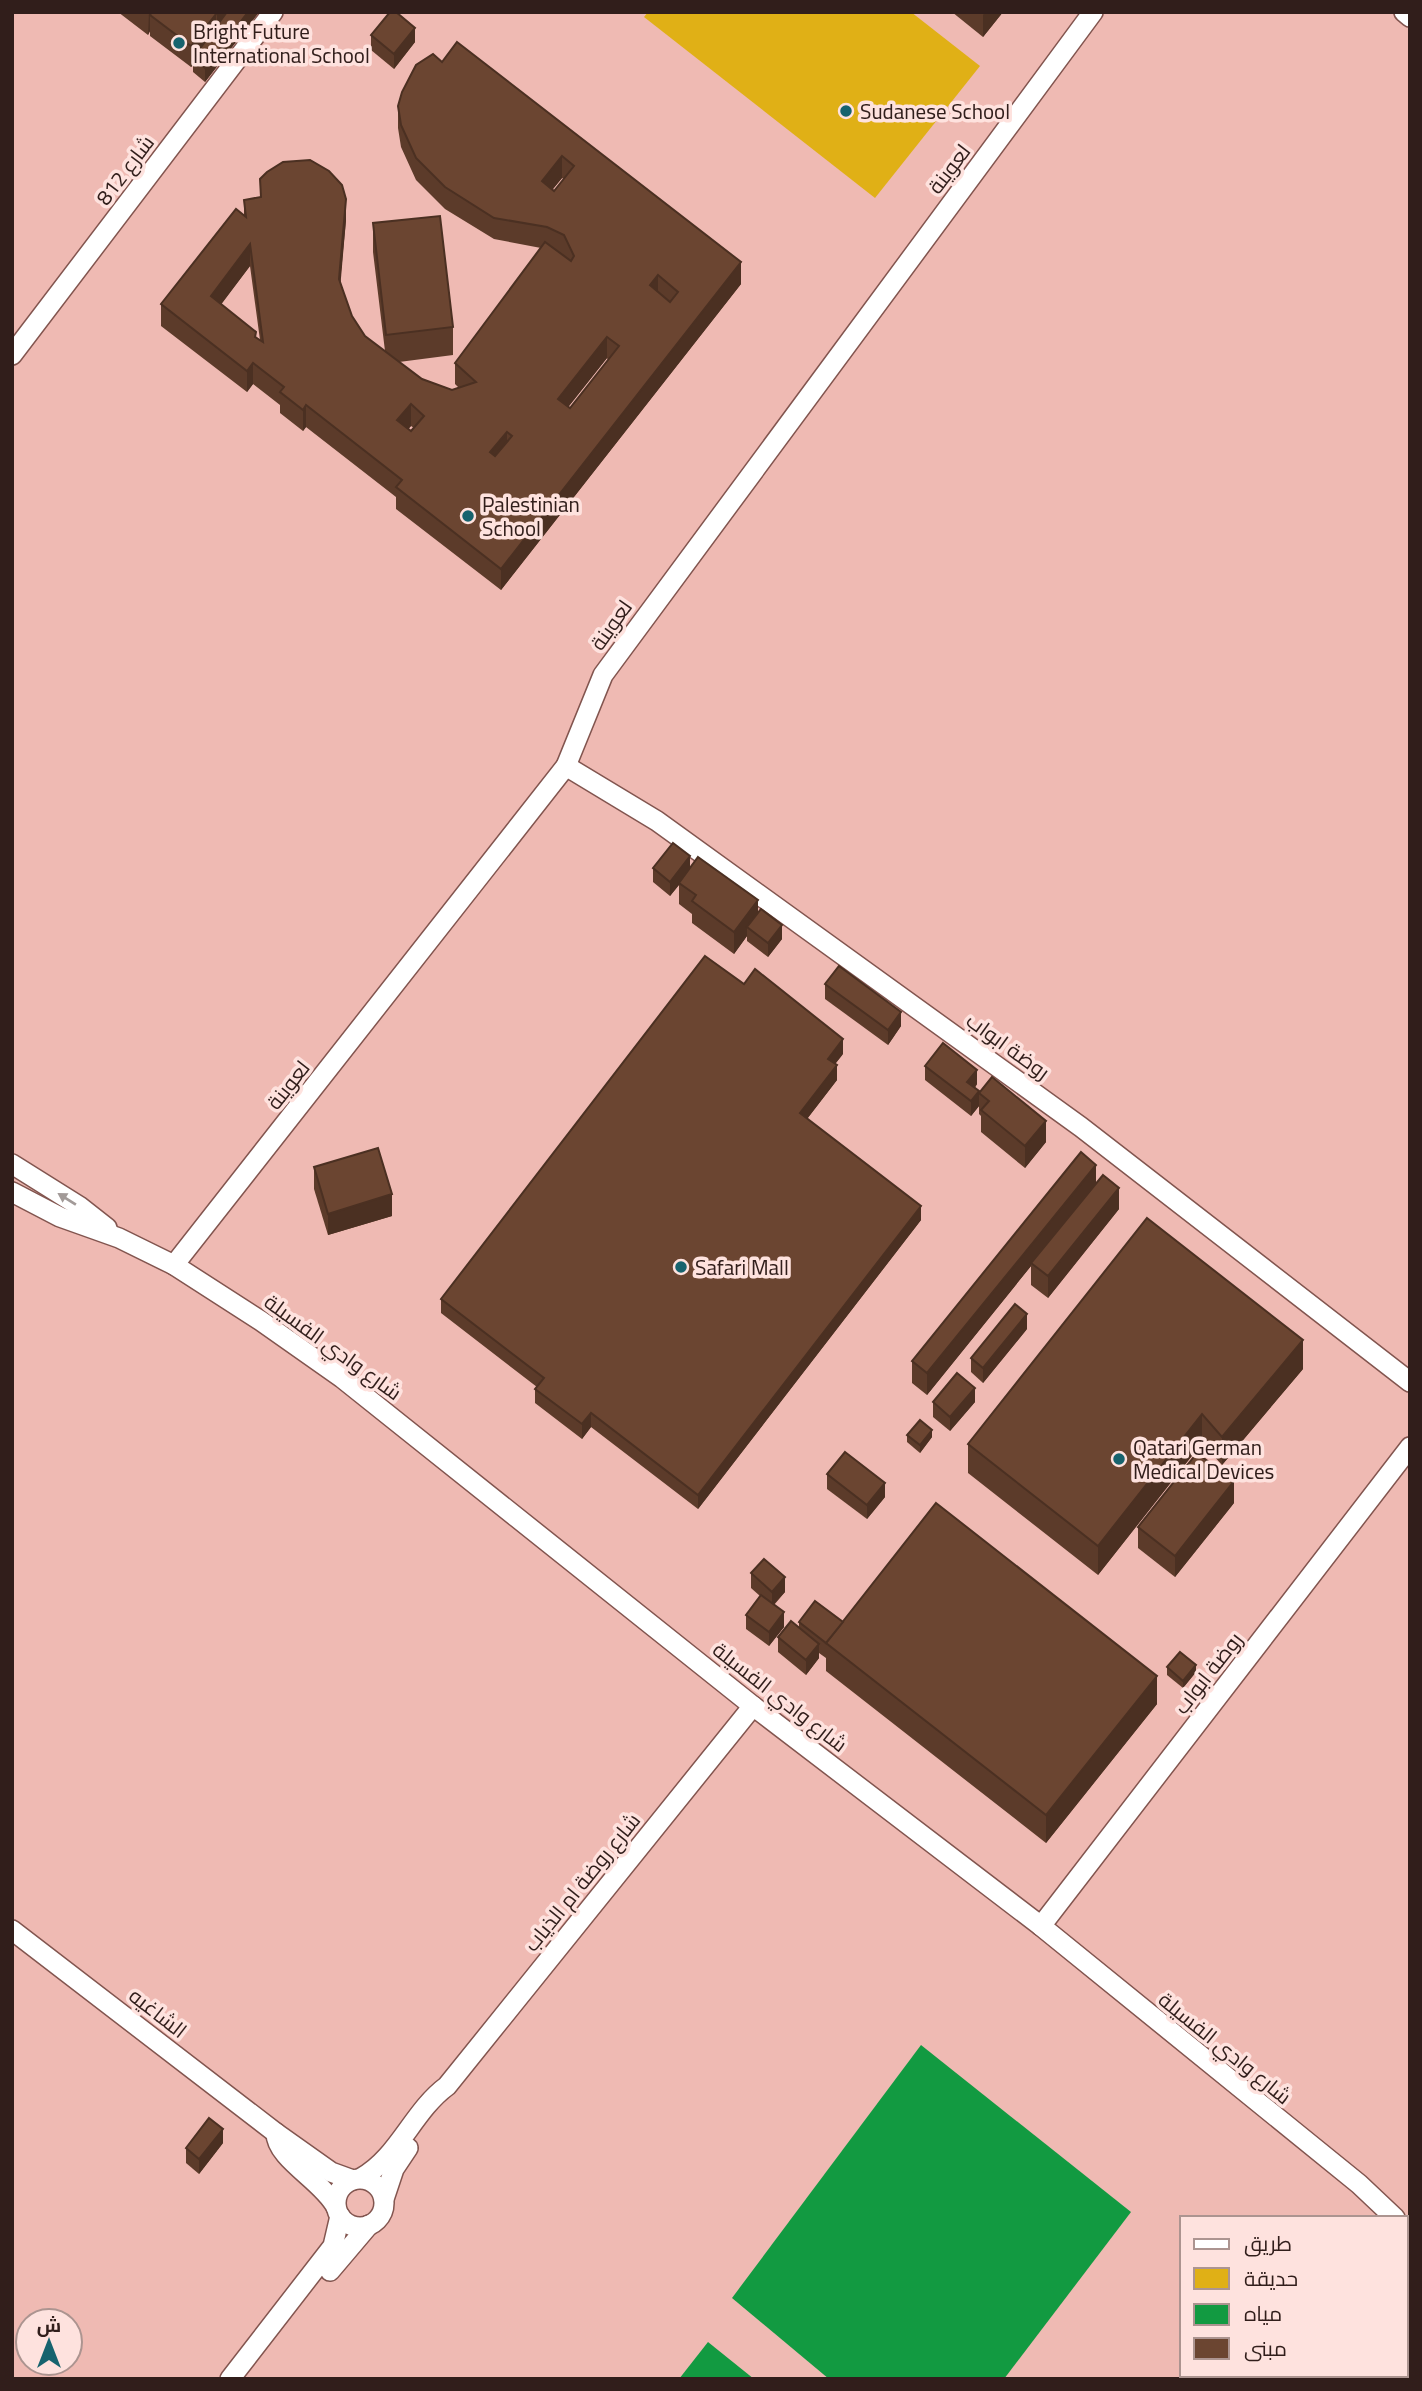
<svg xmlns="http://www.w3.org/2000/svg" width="1422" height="2391" viewBox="0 0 1422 2391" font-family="Georgia,Cairo,serif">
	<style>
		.green { fill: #e0b016 }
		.water { fill: #129a41 }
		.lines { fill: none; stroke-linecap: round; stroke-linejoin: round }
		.minor-casing { stroke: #82554f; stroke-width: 22 }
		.minor { stroke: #fff; stroke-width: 19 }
		.wall { fill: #5c3b2a; fill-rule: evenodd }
		.shaded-wall { fill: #4b3022 }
		.building { fill: #6b4531; stroke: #4b3022; stroke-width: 2; fill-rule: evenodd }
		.oneway { fill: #a29a98 }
		.poi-dot { fill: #17636e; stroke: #fee2de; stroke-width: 2.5 }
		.labels { text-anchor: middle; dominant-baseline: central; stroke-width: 7; stroke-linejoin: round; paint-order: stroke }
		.poi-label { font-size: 21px; fill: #311e1b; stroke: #fee2de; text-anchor: start }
		.street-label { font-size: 21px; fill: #311e1b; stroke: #fee2de }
	</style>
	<rect width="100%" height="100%" fill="#efbab3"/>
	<path class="green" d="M648,12H911L980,66L875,198L644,17Z"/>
	<g class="water">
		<path d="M921,2045L1131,2212L1004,2379H829L732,2298Z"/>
		<path d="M708,2342L754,2379H679Z"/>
	</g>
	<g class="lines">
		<g class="minor-casing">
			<g id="minor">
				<path d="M1404,12L1410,17"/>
				<path d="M12,355L273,12"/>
				<path d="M566,766L657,821L1081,1127L1410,1382"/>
				<path d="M12,1164L79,1206L107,1228"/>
				<path d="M12,1192L60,1217L119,1238L174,1265L261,1321L342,1378L753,1706L1041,1926L1359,2184L1395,2218"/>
				<path d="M174,1265L566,766L603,675L1093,12"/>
				<path d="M1041,1926L1410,1447"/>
				<path d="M12,1930L276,2133L331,2172L353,2180"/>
				<path d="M276,2133C276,2159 323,2181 336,2207"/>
				<path d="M361,2178C398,2158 413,2111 447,2086L753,1706"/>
				<circle cx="360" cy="2203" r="24"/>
				<path d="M384,2199L394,2169L408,2148"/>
				<path d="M1406,2229L1410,2232"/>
				<path d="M330,2271L369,2225"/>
				<path d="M230,2379L333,2246L340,2216"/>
			</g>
		</g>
		<use href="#minor" class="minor"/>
	</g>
	<g class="wall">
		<path d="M118,12H259L205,82L193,72V65L191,67L150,36V31L148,35Z"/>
		<path d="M952,12H1003L983,37Z"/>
		<path d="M371,35L415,42L394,69L371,50Z"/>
		<path d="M442,62L741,284L501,590L396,509V497L306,427L303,431L280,413V405L253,384L247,392L161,326V304L244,215V200L260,197V179L346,220L340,283L352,316L365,336L385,351L373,252V223L453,327V355L399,362L422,379L452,390L459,388L455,384V363L541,248L494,239L445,209L416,180L401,147L398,128V106ZM562,178L564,179L554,191L553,189ZM250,266L260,340L221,304ZM607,358L608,360L570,408L568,407ZM411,426L414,428L411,431L408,429Z"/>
		<path d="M653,868H690L758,913L782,939L768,957L747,941V936L734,954L692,923V914L679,904V885L670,896L653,882Z"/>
		<path d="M825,984L901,1026L888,1045L825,999Z"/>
		<path d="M843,1054L835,1064L837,1080L807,1119L921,1220L698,1509L591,1427L582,1439L535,1403V1389L537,1387L441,1313V1299Z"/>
		<path d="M925,1066L977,1084L975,1088L1046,1142L1025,1168L981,1132V1116L979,1114V1106L971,1116L925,1080Z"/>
		<path d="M314,1167L392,1216L328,1235L314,1189Z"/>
		<path d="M1096,1183L1119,1209L1048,1298L1031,1285V1266L927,1395L912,1383V1361Z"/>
		<path d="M1027,1329L983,1383L971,1372V1358Z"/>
		<path d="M1303,1369L1222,1465L1202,1443L1098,1575L968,1473V1444Z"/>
		<path d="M933,1402H975L950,1431L933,1417Z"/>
		<path d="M907,1435L932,1437L920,1453L907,1442Z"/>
		<path d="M827,1474L885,1497L867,1519L827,1489Z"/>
		<path d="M1234,1503L1175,1577L1138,1548V1527Z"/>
		<path d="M751,1573L785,1592L774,1605L784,1627L769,1646L746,1629V1615L760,1596L751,1588Z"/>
		<path d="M799,1622H843L1157,1704L1046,1843L826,1671V1658L819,1653V1658L806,1675L778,1652V1637L799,1626Z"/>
		<path d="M1167,1667L1196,1672L1183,1688L1167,1675Z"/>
		<path d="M223,2143L199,2174L186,2163V2148Z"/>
	</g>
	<g class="shaded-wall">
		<path d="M149,12H165L150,15V31L148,35Z"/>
		<path d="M217,12H234L217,34Z"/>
		<path d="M248,12H259L205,82V68Z"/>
		<path d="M985,12H1003L983,37V15Z"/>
		<path d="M216,14V36L193,58V65L191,67V46Z"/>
		<path d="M415,28V42L394,69V54Z"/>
		<path d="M562,156V178L542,202V181Z"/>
		<path d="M346,199V220L339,301V279Z"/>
		<path d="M250,244V266L211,318V296Z"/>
		<path d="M741,262V284L501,590V569Z"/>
		<path d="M658,275V297L650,285Z"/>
		<path d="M607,337V358L558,420V399Z"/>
		<path d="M253,363V384L247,392V371Z"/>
		<path d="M411,404V426L397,442V420Z"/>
		<path d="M306,405V427L303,431V410Z"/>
		<path d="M507,432V453L490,473V452Z"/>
		<path d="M690,856V871L670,896V882Z"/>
		<path d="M758,900V922L747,927V936L734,954V932Z"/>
		<path d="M782,925V939L768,957V943Z"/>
		<path d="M901,1012V1026L888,1045V1030Z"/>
		<path d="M843,1039V1054L828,1073V1059Z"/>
		<path d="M837,1065V1080L800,1128V1113Z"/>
		<path d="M977,1070V1084L967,1096V1082Z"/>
		<path d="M979,1091V1106L971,1116V1101Z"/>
		<path d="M1046,1121V1142L1025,1168V1146Z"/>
		<path d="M1096,1165V1186L1031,1263V1266L927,1395V1373Z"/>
		<path d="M1119,1188V1209L1048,1298V1276Z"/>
		<path d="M392,1194V1216L328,1235V1214Z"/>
		<path d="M921,1206V1220L698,1509V1495Z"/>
		<path d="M1027,1314V1329L983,1383V1368Z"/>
		<path d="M1303,1340V1369L1222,1465V1437Z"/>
		<path d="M975,1388V1402L950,1431V1417Z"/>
		<path d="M591,1413V1427L582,1439V1424Z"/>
		<path d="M1202,1414V1443L1098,1575V1546Z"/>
		<path d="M932,1430V1437L920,1453V1445Z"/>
		<path d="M1234,1481V1503L1175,1577V1556Z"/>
		<path d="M885,1483V1497L867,1519V1505Z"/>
		<path d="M785,1577V1592L772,1606V1592Z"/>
		<path d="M784,1612V1627L769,1646V1632Z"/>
		<path d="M819,1644V1658L806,1675V1660Z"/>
		<path d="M1196,1665V1672L1183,1688V1681Z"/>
		<path d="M1157,1676V1704L1046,1843V1815Z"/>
		<path d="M223,2129V2143L199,2174V2159Z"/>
	</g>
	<g class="building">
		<path d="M152,12H213L216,14L191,46L150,15Z"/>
		<path d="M227,12H248L205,68L193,58Z"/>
		<path d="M390,12H396L415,28L394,54L371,35Z"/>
		<path d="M457,42L741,262L501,569L396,487L402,480L306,405L303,410L280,392L284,387L253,363L247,371L161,304L236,209L246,217L244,200L261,197L260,179L267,172L283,162L310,160L329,171L342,185L346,199L339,279L352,316L365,336L422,379L452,390L476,382L455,363L545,242L571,261L574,256L564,235L547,227L494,218L445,187L416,158L401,125L398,106L402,92L416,65L433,54L442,62ZM562,156L574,166L554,191L542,181ZM250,244L263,342L255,337L256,332L211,296ZM658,275L678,292L670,302L650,285ZM607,337L619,346L570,408L558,399ZM411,404L424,416L411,431L397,420ZM507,432L512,436L495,456L490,452Z"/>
		<path d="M440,216L453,327L386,335L373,223Z"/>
		<path d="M673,843L690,856L670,882L653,868Z"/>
		<path d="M698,857L758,900L734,932L692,901L696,895L679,883Z"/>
		<path d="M761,909L782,925L768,943L747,927Z"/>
		<path d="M705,956L744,984L755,969L843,1039L828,1059L837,1065L800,1113L921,1206L698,1495L591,1413L582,1424L535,1389L544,1378L441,1299Z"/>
		<path d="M839,966L901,1012L888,1030L825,984Z"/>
		<path d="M943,1043L977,1070L967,1082L979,1091L971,1101L925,1066Z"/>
		<path d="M992,1077L1046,1121L1025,1146L981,1110L989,1101L979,1093Z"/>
		<path d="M378,1148L392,1194L328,1214L314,1167Z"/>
		<path d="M1081,1152L1096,1165L927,1373L912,1361Z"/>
		<path d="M1103,1175L1119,1188L1048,1276L1031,1263Z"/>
		<path d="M1147,1218L1303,1340L1222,1437L1202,1414L1098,1546L968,1444Z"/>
		<path d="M1015,1304L1027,1314L983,1368L971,1358Z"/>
		<path d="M957,1373L975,1388L950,1417L933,1402Z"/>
		<path d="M920,1420L932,1430L920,1445L907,1435Z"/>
		<path d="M845,1452L885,1483L867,1505L827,1474Z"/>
		<path d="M1197,1453L1234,1481L1175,1556L1138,1527Z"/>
		<path d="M936,1503L1157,1676L1046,1815L826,1643Z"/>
		<path d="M764,1559L785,1577L772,1592L751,1573Z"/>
		<path d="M761,1595L784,1612L769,1632L746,1615Z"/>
		<path d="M815,1601L843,1622L826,1643L799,1622Z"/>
		<path d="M791,1621L819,1644L806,1660L778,1637Z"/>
		<path d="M1180,1652L1196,1665L1183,1681L1167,1667Z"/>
		<path d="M209,2118L223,2129L199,2159L186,2148Z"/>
	</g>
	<defs><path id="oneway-solid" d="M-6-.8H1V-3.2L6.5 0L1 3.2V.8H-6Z" transform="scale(1.75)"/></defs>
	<use class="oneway" href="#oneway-solid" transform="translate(67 1199) rotate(-148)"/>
	<g class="poi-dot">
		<circle cx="179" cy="43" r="7"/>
		<circle cx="846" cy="111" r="7"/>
		<circle cx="468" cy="516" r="7"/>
		<circle cx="681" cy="1267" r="7"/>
		<circle cx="1119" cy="1459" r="7"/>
	</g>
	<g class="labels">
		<g class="poi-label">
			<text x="193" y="31">Bright Future<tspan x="193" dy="24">International School</tspan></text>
			<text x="860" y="111">Sudanese School</text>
			<text x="482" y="504">Palestinian<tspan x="482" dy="24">School</tspan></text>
			<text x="695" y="1267">Safari Mall</text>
			<text x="1133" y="1447">Qatari German<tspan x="1133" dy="24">Medical Devices</tspan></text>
		</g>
		<g class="street-label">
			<text transform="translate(949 169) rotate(-53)">لعوينة</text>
			<text transform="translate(125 170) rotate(-53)">شارع 812</text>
			<text transform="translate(611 625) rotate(-55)">لعوينة</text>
			<text transform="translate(1008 1046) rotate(36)">روضة ابواب</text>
			<text transform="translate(288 1085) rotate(-52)">لعوينة</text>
			<text transform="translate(333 1347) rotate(36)">شارع وادي الفسيلة</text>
			<text transform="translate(1208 1673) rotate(-52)">روضة ابواب</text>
			<text transform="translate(780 1697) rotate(38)">شارع وادي الفسيلة</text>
			<text transform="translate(582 1882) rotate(-51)">شارع روضة ام الذياب</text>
			<text transform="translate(158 2013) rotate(38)">الشاغيه</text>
			<text transform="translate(1225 2048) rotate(39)">شارع وادي الفسيلة</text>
		</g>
	</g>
	<rect width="1422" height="2391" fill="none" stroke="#311e1b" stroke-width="28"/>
	<rect x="1180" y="2216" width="228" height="161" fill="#fee2de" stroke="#ac9490" stroke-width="2"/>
	<rect x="1194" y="2239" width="35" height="10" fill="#ffffff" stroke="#ac9490" stroke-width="2"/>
	<text x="1244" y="2251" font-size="21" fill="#311e1b">طريق</text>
	<rect x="1194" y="2268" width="35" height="21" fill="#e0b016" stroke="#ac9490" stroke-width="2"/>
	<text x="1244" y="2286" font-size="21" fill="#311e1b">حديقة</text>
	<rect x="1194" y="2304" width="35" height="21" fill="#129a41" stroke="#ac9490" stroke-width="2"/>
	<text x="1244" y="2321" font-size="21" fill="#311e1b">مياه</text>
	<rect x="1194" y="2338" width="35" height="21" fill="#6b4531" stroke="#ac9490" stroke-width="2"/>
	<text x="1244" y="2356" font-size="21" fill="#311e1b">مبنى</text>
	<g transform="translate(49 2342)"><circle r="33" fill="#fee2de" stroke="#ac9490" stroke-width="2"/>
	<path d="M0-5L12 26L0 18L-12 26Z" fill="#17636e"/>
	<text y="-10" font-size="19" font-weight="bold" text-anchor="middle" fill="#311e1b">ش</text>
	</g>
</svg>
